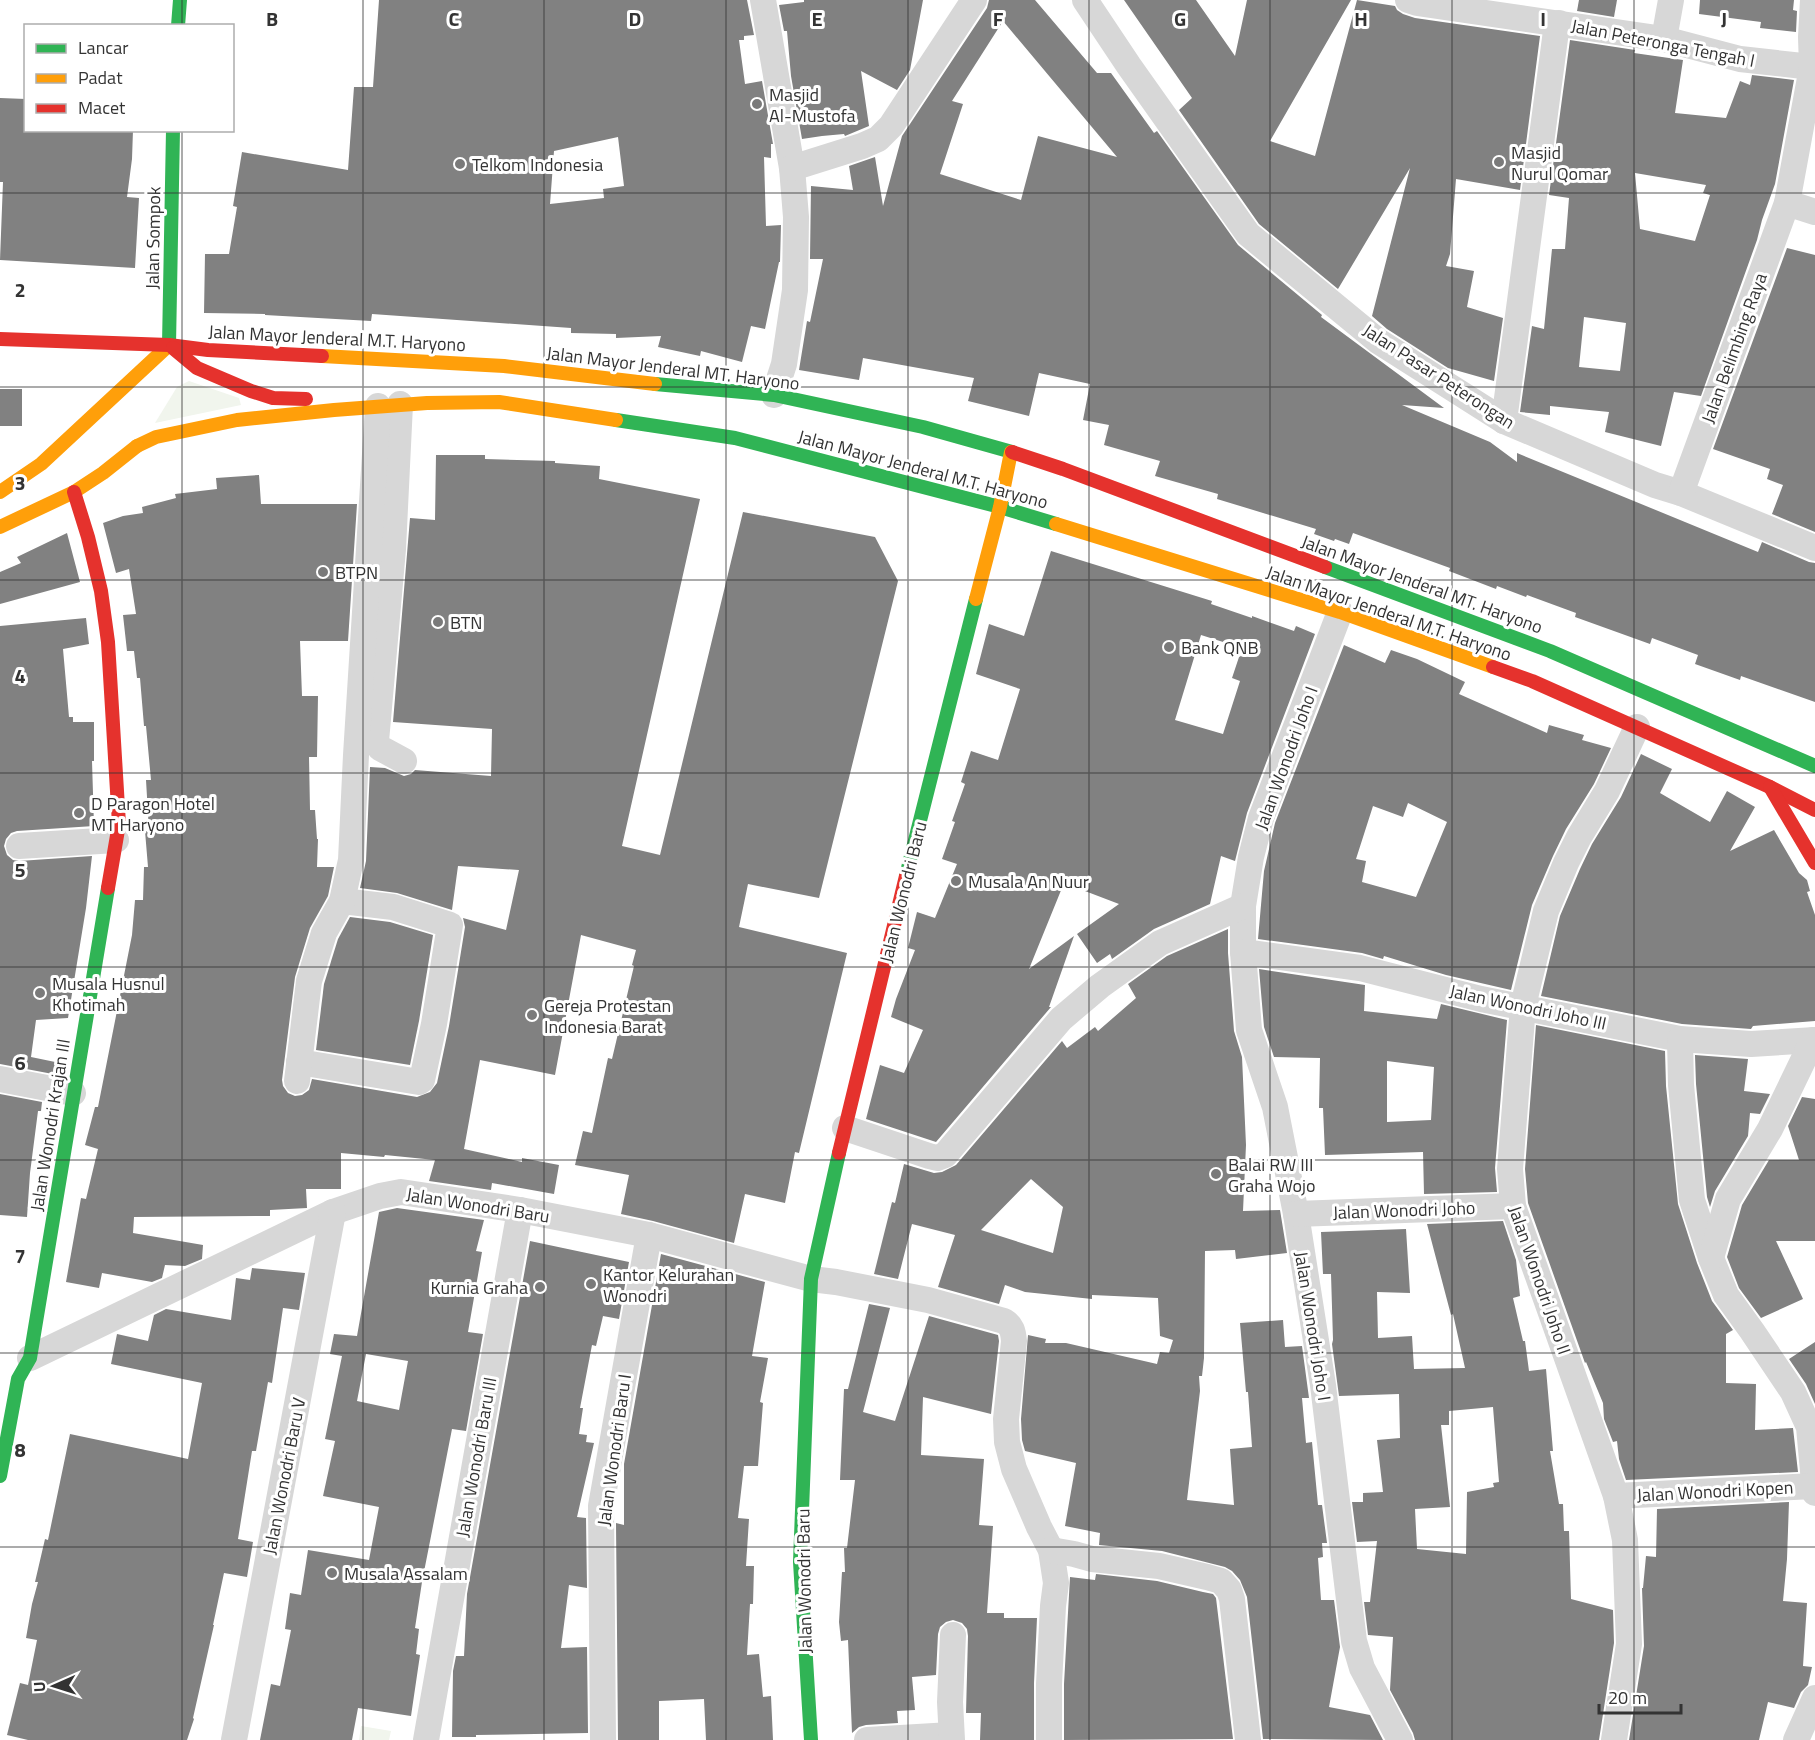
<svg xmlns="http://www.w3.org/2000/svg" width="1815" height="1740" viewBox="0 0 1815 1740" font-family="'Titillium Web',sans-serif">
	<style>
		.green { fill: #f1f5ed }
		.building { fill: #818181; fill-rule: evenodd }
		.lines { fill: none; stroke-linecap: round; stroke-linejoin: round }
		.street { stroke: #d7d7d7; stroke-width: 26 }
		.fast { stroke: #30b455; stroke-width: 14 }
		.slow { stroke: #ff9f0a; stroke-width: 14 }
		.jam { stroke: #e5322d; stroke-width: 14 }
		.grid { fill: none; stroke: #333; stroke-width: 1.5; stroke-opacity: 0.55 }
		.poi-dot { fill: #7a7a7a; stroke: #fff; stroke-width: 2 }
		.labels { text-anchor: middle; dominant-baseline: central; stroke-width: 6; stroke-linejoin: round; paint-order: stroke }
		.street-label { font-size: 18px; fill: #333; stroke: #fff }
		.poi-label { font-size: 18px; fill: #333; stroke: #fff; text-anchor: start }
		.grid-label { font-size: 20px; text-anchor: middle; font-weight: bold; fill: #333; stroke: #fff; stroke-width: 6; stroke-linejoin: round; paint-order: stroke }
	</style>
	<rect width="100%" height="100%" fill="#fff"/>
	<g class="green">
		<path d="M189,381L239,398L241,405L155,423L177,387Z"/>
		<path d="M361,1726L391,1731L389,1740H359Z"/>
	</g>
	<g class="building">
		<path d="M379,0H747L754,35L744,36V40H739L745,84L762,81L773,144H771V158L764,157L766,226L781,225L780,262H779L765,329L751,326L742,362L701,351L700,356L658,347L661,336L616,338V334L571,333V328L372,314L371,321L265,315V314L204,313L205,254H229L237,207L233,206L242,152L348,170L354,87H373ZM618,137L624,186L603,189L604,198L550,204L554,151Z"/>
		<path d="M804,0H923L910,70L897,90L861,71L869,126L845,136L844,134L822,136L802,139L791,76L787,31H784L779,5L804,2Z"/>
		<path d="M989,0H1035L1097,73H1111L1154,133L1157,131L1238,245L1322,315L1321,317L1444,408L1402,405L1490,442L1517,462V453L1758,552L1762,542L1809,562L1815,563V702L1741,676L1740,680L1695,664L1698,655L1652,638L1650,644L1575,617L1576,613L1527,595L1526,597L1497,586L1496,589L1449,571L1450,568L1353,533L1349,544L1335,539L1334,541L1314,534L1316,529L1217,499L1218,494L1155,476L1160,461L1104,445L1109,425L1083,420L1090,384L1039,373L1029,416L968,401L974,378L863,358L859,380L799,370L807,321L810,322L823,259H810L811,186L853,190L849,166L875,157L883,206L902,136L987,8ZM1003,21L1117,157L1038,136L1021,200L940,174L963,104L952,101Z"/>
		<path d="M1124,0H1196L1235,56L1247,0H1351L1270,141L1315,156L1357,0L1395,6L1397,10L1403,14L1415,18L1540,36L1520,190L1456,179L1450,254L1446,266L1474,271L1467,307L1503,318L1494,381L1448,368L1387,329L1372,316L1410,168L1338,289L1259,224L1179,110L1192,98Z"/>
		<path d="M1579,0H1617L1614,17L1577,11Z"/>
		<path d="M1700,0H1794L1793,10L1797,11L1796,32L1760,28L1761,22L1699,14Z"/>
		<path d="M1570,40L1635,50L1634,53L1683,60L1675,113L1726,118L1740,81L1750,85L1752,75L1794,80L1775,184L1762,220L1757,240L1701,396L1674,392L1661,446L1605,432L1609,412L1550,406V415L1520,412L1532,326L1544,329L1552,249H1565L1569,198L1549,195ZM1635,173L1706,185L1703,193L1710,195L1695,241L1640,229ZM1584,317L1626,323L1620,371L1579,367Z"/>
		<path d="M0,98L26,99V130H133L132,159L127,197L139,198L135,268L0,260L3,182H0Z"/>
		<path d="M1787,248L1815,255V532L1772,514L1783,485L1767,479L1770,469L1713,449Z"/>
		<rect x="0" y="389" width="22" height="37"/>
		<path d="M436,455H485V459L555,461V463L600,466L599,479L700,499L622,846L660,855L743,512L875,537L898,581L819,898L748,884L739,927L847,953L799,1153L795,1152L785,1203L745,1194L734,1243L653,1221L621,1214L629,1175L575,1165L583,1131L592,1133L608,1058L612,1059L634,966L632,965L636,950L581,935L555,1075L480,1060L464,1149L522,1162V1158L559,1165L554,1194L492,1183L491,1190L429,1181L435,1160L385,1155L384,1157L341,1153V1189H306L307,1208L270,1210V1216L134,1217L133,1233L203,1245L202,1259L185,1266L165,1265L162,1278L152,1282L102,1273L99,1288L66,1282L81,1198L86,1199L98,1149L85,1145L95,1107H98L132,935L135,900H143L144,867H148L145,831H149L146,780H151L146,726H144L140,678H137L134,651H127L123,615L136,614L129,569L116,573L103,523L123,516L143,513L142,507L176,498L175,494L217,489L216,478L259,475L261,504H357L348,641H300L302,696H318L317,757H309L310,810H315L317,839H318L317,867H334L328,896L310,928L295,977L282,1080L283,1086L288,1093L295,1096L302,1095L309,1090L312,1079L417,1097L430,1092L437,1083L449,1026L465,927L463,918L506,930L519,870L458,866L452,910L397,893L360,888L366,861L370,767L385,768L404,776L411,774L415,770L491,776L492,729L393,722L410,518L435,520Z"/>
		<path d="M67,533L80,582L0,604V572L21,563L17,557Z"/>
		<path d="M1051,551L1212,601L1211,604L1252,618V616L1294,631L1296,626L1315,634L1247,813L1235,861L1221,856L1210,904L1154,929L1112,959L1110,954L1097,963L1077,934L1119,904L1064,883L1029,969L1074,936L1049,1007H1051L936,1142L866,1119L880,1065L904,1073L923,1030L891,1017L896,999L915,950L908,948L917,912L935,918L957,864L942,859L955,822L952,821L965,784L961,782L971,751L998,760L1020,689L976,674L989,624L1024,636ZM1201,635L1242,648L1232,678L1240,681L1223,734L1175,720Z"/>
		<path d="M86,618L89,644L63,649L69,717H73V722H94V761H92L94,826L17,831L11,833L6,839L4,846L7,855L13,860L19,861L92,856L86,908L68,1018L36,1020L31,1057L60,1063L58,1075L0,1064V626Z"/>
		<path d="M1344,645L1385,663L1391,650L1417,659L1465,682L1459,694L1547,733L1549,725L1584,735L1582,740L1611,748L1594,784L1566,829L1553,856L1532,905L1511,990L1446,975L1384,956L1383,959L1362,953L1258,939L1264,871L1275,823ZM1408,803L1447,822L1416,897L1362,882L1366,861L1356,859L1373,806L1403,817Z"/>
		<path d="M1641,754L1672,769L1660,793L1710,822L1727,791L1755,807L1730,851L1774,830L1799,873L1807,880L1810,891L1807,892L1815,915V1021L1753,1026L1751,1029L1682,1024L1541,996L1560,916L1580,869L1592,844L1621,797Z"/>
		<path d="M350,917L390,922L433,935L419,1021L410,1065L316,1050L324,984L338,939Z"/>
		<path d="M1228,929V953L1234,1031L1242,1057L1246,1145L1243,1211L1280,1210L1287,1253L1236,1259L1235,1250L1205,1251L1204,1358L1202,1376H1199L1200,1391L1187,1500L1234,1505L1230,1449L1252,1447L1248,1392H1246L1240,1323L1283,1320L1285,1347L1302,1346L1309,1398H1302L1306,1443L1312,1442L1318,1505H1322L1327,1543H1322L1323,1557L1318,1558L1321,1600H1334L1340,1647L1329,1707L1370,1715L1383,1740L1263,1739L1247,1597L1240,1580L1232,1571L1225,1567L1162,1551L1099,1545L1100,1533L1065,1526L1076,1463L1025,1451L1022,1440L1021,1419L1028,1335L1046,1339L1045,1343H1066L1157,1364L1160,1352L1169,1353L1173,1340L1160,1336L1158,1298L1092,1295V1299L1025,1292L1005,1285L999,1304L938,1287L955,1235L912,1224L898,1279L874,1274L892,1202L895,1203L904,1164L934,1173L942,1172L956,1165L1062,1041L1067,1048L1095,1027L1098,1031L1136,998L1128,984L1167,956ZM1031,1179L1063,1207L1053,1253L981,1230Z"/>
		<path d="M1259,969L1365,985L1364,1011L1437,1019L1441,1004L1507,1020L1495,1168L1497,1192L1424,1194L1423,1152L1325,1155L1323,1108H1319L1320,1058L1274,1057L1264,1027ZM1387,1061L1434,1067L1431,1120L1387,1122Z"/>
		<path d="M1536,1025L1665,1051L1666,1086L1678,1204L1697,1263L1712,1301L1733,1330L1726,1334V1383L1756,1384L1755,1430L1793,1428L1798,1472L1626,1480L1619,1459L1617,1441L1613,1442L1604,1419L1603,1403L1586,1362L1585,1363L1528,1203L1525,1169Z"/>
		<path d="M1695,1055L1748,1059L1744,1091L1770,1094L1760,1114L1750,1113L1748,1136L1715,1191L1710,1207L1707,1197L1696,1084Z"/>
		<path d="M0,1094L42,1102L41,1111H38L30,1173L27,1217L0,1215Z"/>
		<path d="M1802,1097L1815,1099V1241H1776L1803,1299L1761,1318L1739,1288L1727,1257L1742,1205L1769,1160H1799L1788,1126Z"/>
		<path d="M397,1208L484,1220L476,1251L482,1252L468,1332L483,1334L466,1431L452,1429L422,1582L415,1628L419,1629L416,1654L420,1655L411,1716L358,1708L352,1740H260L271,1684L280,1686L291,1630L285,1629L290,1593L301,1595L308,1550L369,1560L379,1507L323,1496L335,1441L325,1439L342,1356L330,1354L334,1334L357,1336L379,1212ZM366,1354L408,1361L399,1410L357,1401Z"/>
		<path d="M1503,1221L1516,1260L1520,1296L1513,1298L1523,1341H1525L1529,1371L1546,1369L1553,1451H1550L1559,1504H1563L1564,1531H1569L1571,1599L1613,1610L1614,1643L1599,1740H1415L1413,1733L1390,1690L1393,1637L1368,1635L1364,1602H1370L1377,1541L1357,1542L1352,1502H1363V1493L1383,1492L1377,1440L1400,1438L1399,1394L1339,1396L1332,1344L1333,1340L1331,1274H1323L1321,1232L1406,1229L1410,1293L1377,1292L1378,1338L1412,1336L1414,1369L1465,1368L1453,1314L1451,1315L1427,1224ZM1493,1407L1499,1482L1493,1483L1494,1487L1467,1492L1466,1554L1417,1549L1415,1509L1450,1507L1441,1425H1449V1411Z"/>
		<path d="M530,1241L629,1262L619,1319L603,1316L596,1346L592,1345L580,1408H583L579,1434L587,1435L586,1442L594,1443L577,1517L586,1518L587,1588L569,1585L561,1648L587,1647L588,1733L476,1735V1737H452L453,1671L456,1656H464L467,1594Z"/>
		<path d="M661,1254L765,1282L752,1356L768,1358L760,1402L763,1403L758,1466H744L738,1518L749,1519L746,1566H754L753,1604H750L747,1655L759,1654L763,1697L771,1696L773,1740H706L704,1699L659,1701V1740H618L616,1523L624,1525V1464Z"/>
		<path d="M252,1268L305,1273L299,1310L283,1308L272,1383L268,1382L256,1451H252L238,1539L253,1542L247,1577L224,1573L213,1625H214L193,1718L194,1719L187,1740H28L7,1735L20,1683L28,1685L37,1640L26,1638L32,1604L38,1582H35L45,1539L48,1540L70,1434L188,1459L202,1383L111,1364L117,1334L148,1341L154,1315L166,1309L231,1320L236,1278L250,1280Z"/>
		<path d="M869,1304L890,1308L863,1412L895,1421L929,1316L998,1335L999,1341L991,1414L923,1397L921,1455L984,1459L979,1525L993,1526L987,1613H1004V1618H1037L1034,1683V1740H980L981,1713H966L968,1636L967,1629L962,1623L953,1620L946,1622L940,1627L938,1634L936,1675L912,1677L915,1710L897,1711L898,1723L866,1725L859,1727L852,1733L848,1640L841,1641L839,1622L842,1572H845L844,1548H847L855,1480H840L844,1389H848Z"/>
		<path d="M1815,1342V1404L1806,1384L1789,1359Z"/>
		<path d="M1789,1502L1787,1559L1783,1601L1807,1603L1803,1666L1812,1667L1808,1685L1801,1692L1794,1708L1768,1702L1759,1740H1629L1644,1646L1642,1588H1643L1646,1556L1656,1557L1657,1509Z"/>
		<path d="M1096,1574L1157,1581L1203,1592L1213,1594L1216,1598L1233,1739L1064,1740V1684L1070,1577L1095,1580Z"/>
	</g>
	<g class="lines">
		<g class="street">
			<path d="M763,0L792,168L796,217L795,290L784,364L774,395"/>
			<path d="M1085,0L1129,66L1248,234L1378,341L1504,421L1655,485L1681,493L1815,548"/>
			<path d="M1408,0L1417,3L1664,39L1740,59L1812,67"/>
			<path d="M1813,0L1811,37L1812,67L1787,203L1815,212"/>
			<path d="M1664,39L1671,0"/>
			<path d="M792,168L862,146L878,139L891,126L974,0"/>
			<path d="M400,404L393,549L376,741L380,748L404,761"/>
			<path d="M1504,421L1556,31L1559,23"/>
			<path d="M1681,493L1787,203"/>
			<path d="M1340,612L1261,818L1251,857L1243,906V952L1249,1030L1275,1107L1296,1214L1323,1385L1354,1641L1362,1668L1400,1740"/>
			<path d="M19,846L116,840"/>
			<path d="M1243,952L1360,968L1481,999L1680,1039L1751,1044L1815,1040"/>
			<path d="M1680,1039L1681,1085L1692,1200L1711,1258L1726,1295L1752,1331L1793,1392L1809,1427L1815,1493"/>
			<path d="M299,1062L419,1082L422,1080L434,1024L450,925L393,907L342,901"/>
			<path d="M0,1079L73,1093"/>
			<path d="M297,1081L309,981L324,933L342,901L351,860L356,755L378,406"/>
			<path d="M845,1128L929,1156L937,1158L945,1155L1061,1019L1100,986L1160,943L1243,906"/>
			<path d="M1296,1214L1513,1206"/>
			<path d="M1711,1258L1728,1199L1770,1129L1813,1040"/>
			<path d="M30,1358L333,1212L380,1196L401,1192L520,1210L649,1235L811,1279L836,1282L928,1300L1004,1321C1012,1326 1013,1331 1014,1341L1006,1419L1007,1442L1014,1469L1039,1527L1051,1550L1056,1583L1053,1606L1049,1684V1740"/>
			<path d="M1616,1496L1814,1486"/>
			<path d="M1051,1550L1074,1554L1092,1559L1159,1566L1207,1577L1221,1581L1229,1590L1232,1599L1248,1740"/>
			<path d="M234,1740L333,1212"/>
			<path d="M426,1740L520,1210"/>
			<path d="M603,1740L601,1506L649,1235"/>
			<path d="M867,1740L951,1735"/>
			<path d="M952,1740L950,1702L953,1635"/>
			<path d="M1614,1740L1629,1644L1625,1540L1616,1496L1513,1206L1510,1169L1523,1006L1546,911L1566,863L1579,837L1607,791L1637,727"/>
			<path d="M1796,1740L1815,1698"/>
		</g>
		<g class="fast">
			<path d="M178,26L180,0"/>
			<path d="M169,345L173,130"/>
			<path d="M655,384L774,395L923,427L1012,452"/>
			<path d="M616,420L735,438L1000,507L1056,524"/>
			<path d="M1325,567L1550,651L1815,766"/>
			<path d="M906,876L976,599"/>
			<path d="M0,1476L18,1379L30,1358L108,888"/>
			<path d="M811,1740L800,1562L811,1279L839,1153"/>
		</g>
		<g class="slow">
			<path d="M322,356L504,366L655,384"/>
			<path d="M137,446L156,437L237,420L334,410L427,403L499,402L616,420"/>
			<path d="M0,492L41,464L169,345"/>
			<path d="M1056,524L1340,612L1493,667"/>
			<path d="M0,527L74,492L103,473L137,446"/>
			<path d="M976,599L1000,507L1011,452"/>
		</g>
		<g class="jam">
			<path d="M0,339L169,345L208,350L322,356"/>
			<path d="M173,348L197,368L251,391L273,398L306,399"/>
			<path d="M1012,452L1063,469L1325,567"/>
			<path d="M74,492L88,537L101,591L108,642L119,824L108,888"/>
			<path d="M1493,667L1532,681L1770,787L1815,810"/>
			<path d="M1770,787L1815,863"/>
			<path d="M839,1153L906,876"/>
		</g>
	</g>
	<path class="grid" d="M182,0V26M363,0V1740M544,0V1740M726,0V1740M908,0V1740M1089,0V1740M1270,0V1740M1452,0V1740M1634,0V1740M182,130V1740M0,193H1815M0,387H1815M0,580H1815M0,773H1815M0,967H1815M0,1160H1815M0,1353H1815M0,1547H1815"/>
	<g class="poi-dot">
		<circle cx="757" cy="104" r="6"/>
		<circle cx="1499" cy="162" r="6"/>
		<circle cx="460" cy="164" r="6"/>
		<circle cx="323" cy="572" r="6"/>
		<circle cx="438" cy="622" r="6"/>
		<circle cx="1169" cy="647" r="6"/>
		<circle cx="79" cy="813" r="6"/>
		<circle cx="956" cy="881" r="6"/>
		<circle cx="40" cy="993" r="6"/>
		<circle cx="532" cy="1015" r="6"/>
		<circle cx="1216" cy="1174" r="6"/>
		<circle cx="591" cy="1284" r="6"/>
		<circle cx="540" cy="1287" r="6"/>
		<circle cx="332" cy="1573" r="6"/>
	</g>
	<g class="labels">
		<g class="street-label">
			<text transform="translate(1663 43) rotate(11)">Jalan Peteronga Tengah I</text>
			<text transform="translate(153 238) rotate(-89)">Jalan Sompok</text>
			<text transform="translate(337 338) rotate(3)">Jalan Mayor Jenderal M.T. Haryono</text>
			<text transform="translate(1734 348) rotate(-70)">Jalan Belimbing Raya</text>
			<text transform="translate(673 368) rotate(7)">Jalan Mayor Jenderal MT. Haryono</text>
			<text transform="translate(1439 376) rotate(33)">Jalan Pasar Peterongan</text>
			<text transform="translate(923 469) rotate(15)">Jalan Mayor Jenderal M.T. Haryono</text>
			<text transform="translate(1422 584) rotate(20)">Jalan Mayor Jenderal MT. Haryono</text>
			<text transform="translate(1389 613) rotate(19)">Jalan Mayor Jenderal M.T. Haryono</text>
			<text transform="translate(1286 758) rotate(-70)">Jalan Wonodri Joho I</text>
			<text transform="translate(903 892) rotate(-76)">Jalan Wonodri Baru</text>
			<text transform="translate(1528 1007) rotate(12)">Jalan Wonodri Joho III</text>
			<text transform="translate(50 1125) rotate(-81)">Jalan Wonodri Krajan III</text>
			<text transform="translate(478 1205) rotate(9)">Jalan Wonodri Baru</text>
			<text transform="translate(1404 1210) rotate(-2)">Jalan Wonodri Joho</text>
			<text transform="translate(1540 1280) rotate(71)">Jalan Wonodri Joho II</text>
			<text transform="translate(1313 1326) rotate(81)">Jalan Wonodri Joho I</text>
			<text transform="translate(614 1450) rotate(-82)">Jalan Wonodri Baru I</text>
			<text transform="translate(476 1457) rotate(-80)">Jalan Wonodri Baru III</text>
			<text transform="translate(284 1476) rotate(-79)">Jalan Wonodri Baru V</text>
			<text transform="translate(1715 1491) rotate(-3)">Jalan Wonodri Kopen</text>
			<text transform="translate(804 1581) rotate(-91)">Jalan Wonodri Baru</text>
		</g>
		<g class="poi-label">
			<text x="769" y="94">Masjid<tspan x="769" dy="21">Al-Mustofa</tspan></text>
			<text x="1511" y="152">Masjid<tspan x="1511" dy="21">Nurul Qomar</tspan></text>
			<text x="472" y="164">Telkom Indonesia</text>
			<text x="335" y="572">BTPN</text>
			<text x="450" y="622">BTN</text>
			<text x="1181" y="647">Bank QNB</text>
			<text x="91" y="803">D Paragon Hotel<tspan x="91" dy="21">MT Haryono</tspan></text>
			<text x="968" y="881">Musala An Nuur</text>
			<text x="52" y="983">Musala Husnul<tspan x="52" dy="21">Khotimah</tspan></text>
			<text x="544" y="1005">Gereja Protestan<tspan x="544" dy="21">Indonesia Barat</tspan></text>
			<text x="1228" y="1164">Balai RW III<tspan x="1228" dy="21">Graha Wojo</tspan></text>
			<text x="603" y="1274">Kantor Kelurahan<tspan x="603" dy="21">Wonodri</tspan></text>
			<text x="528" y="1287" text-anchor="end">Kurnia Graha</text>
			<text x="344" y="1573">Musala Assalam</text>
		</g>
	</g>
	<g class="grid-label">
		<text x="272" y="26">B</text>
		<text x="454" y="26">C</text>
		<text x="635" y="26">D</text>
		<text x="817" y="26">E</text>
		<text x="998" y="26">F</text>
		<text x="1180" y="26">G</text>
		<text x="1361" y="26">H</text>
		<text x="1543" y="26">I</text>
		<text x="1724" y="26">J</text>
		<text x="20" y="297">2</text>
		<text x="20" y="490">3</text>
		<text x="20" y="683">4</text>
		<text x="20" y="877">5</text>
		<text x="20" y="1070">6</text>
		<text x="20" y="1263">7</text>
		<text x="20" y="1457">8</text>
	</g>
	<rect x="24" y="24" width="210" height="108" fill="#ffffff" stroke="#adadad" stroke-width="1.5"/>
	<rect x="36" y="44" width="30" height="9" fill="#30b455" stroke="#adadad" stroke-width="1.5"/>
	<text x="78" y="54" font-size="18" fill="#333333">Lancar</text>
	<rect x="36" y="74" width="30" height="9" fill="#ff9f0a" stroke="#adadad" stroke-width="1.5"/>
	<text x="78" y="84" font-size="18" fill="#333333">Padat</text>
	<rect x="36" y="104" width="30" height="9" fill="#e5322d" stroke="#adadad" stroke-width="1.5"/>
	<text x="78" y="114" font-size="18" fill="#333333">Macet</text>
	<g transform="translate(54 1686) rotate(267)" stroke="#ffffff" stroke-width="4.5" paint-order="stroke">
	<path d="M0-4.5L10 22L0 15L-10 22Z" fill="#333333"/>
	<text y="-9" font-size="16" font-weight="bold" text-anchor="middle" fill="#333333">U</text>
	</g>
	<path d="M1599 1704v9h82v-9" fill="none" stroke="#333333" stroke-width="3"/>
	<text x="1608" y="1704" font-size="18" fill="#333333" stroke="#ffffff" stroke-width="4.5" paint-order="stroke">20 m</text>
</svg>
